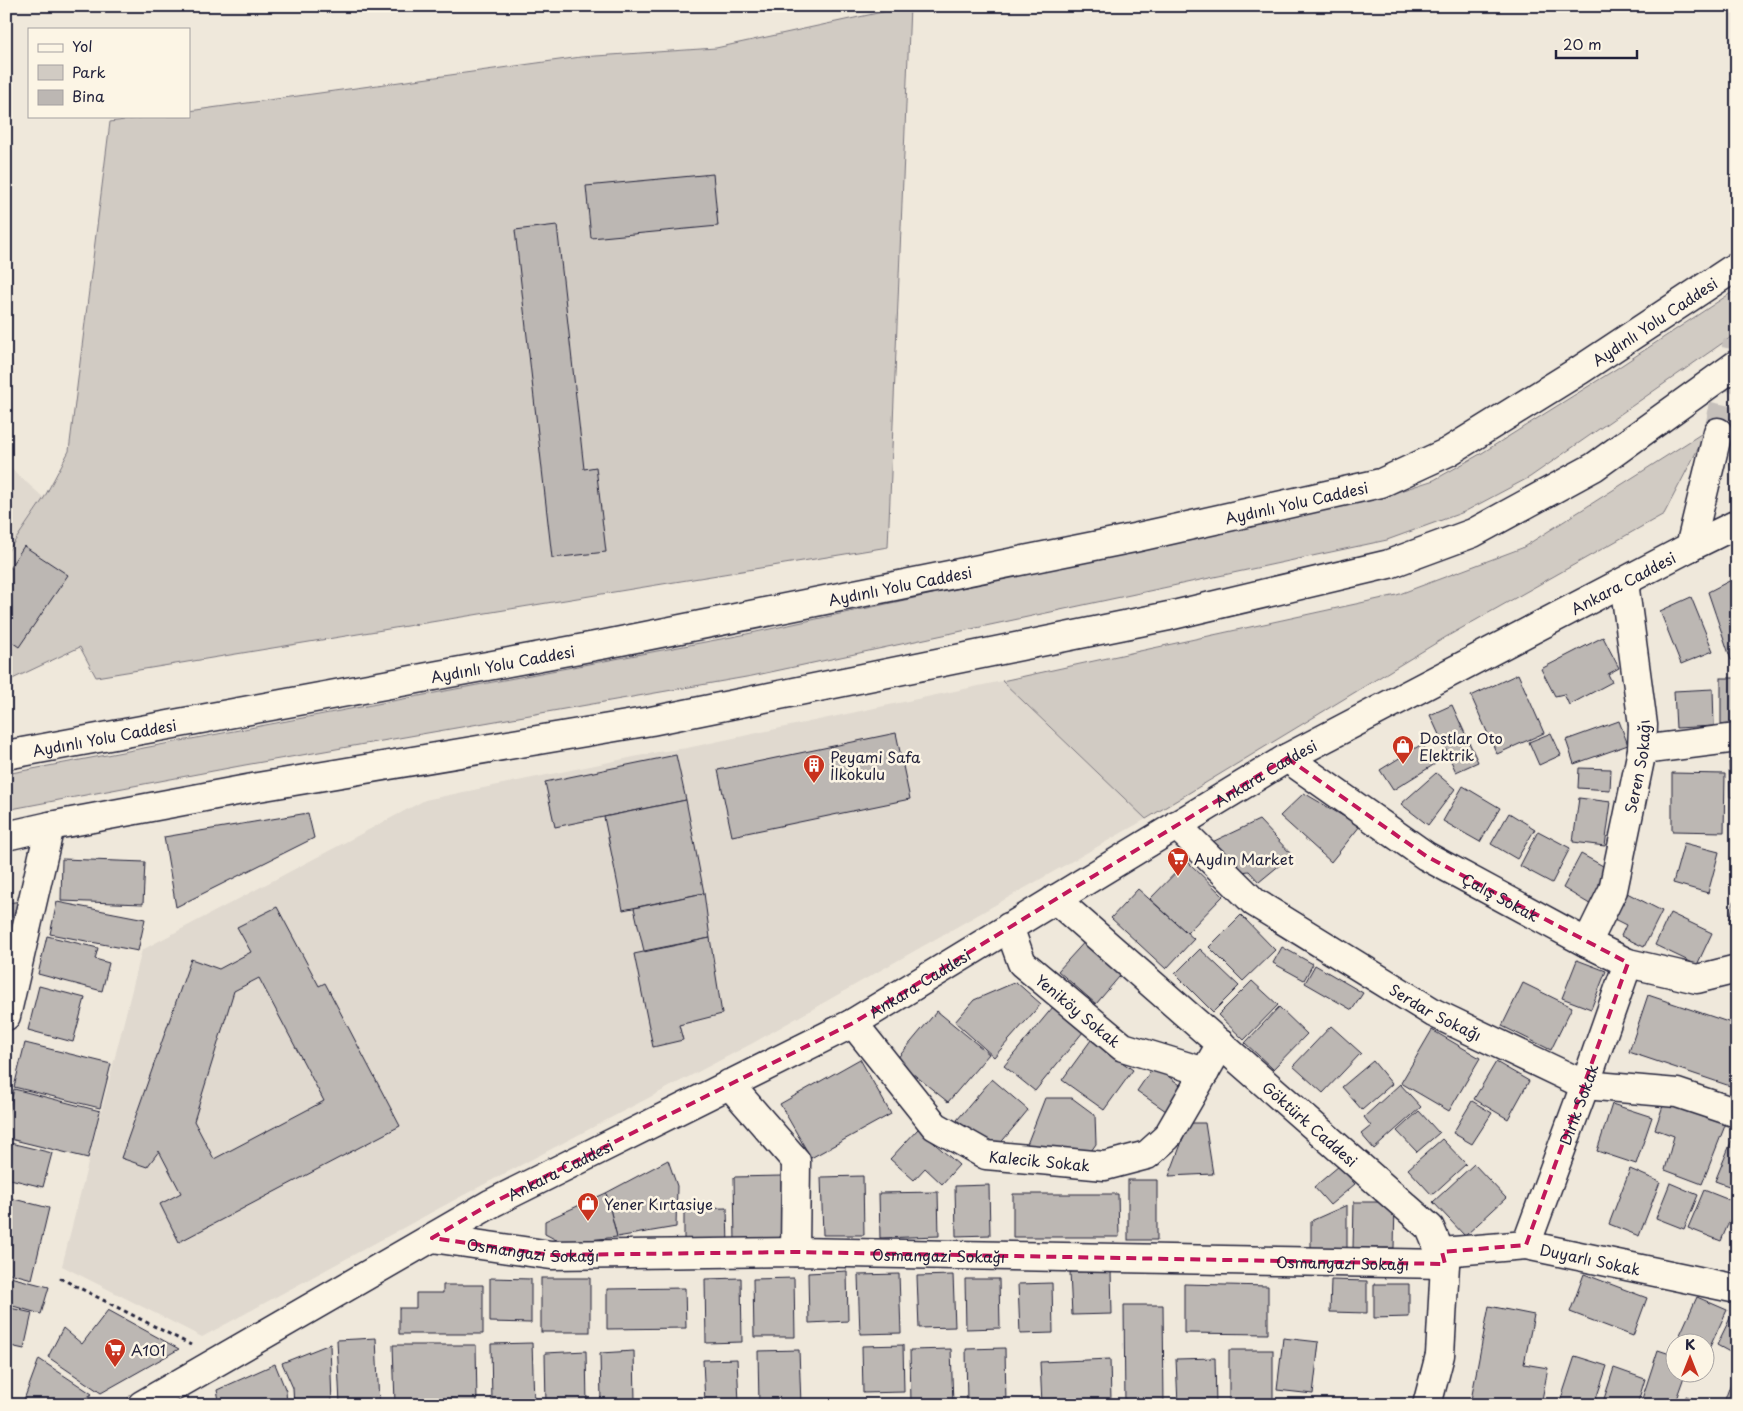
<svg xmlns="http://www.w3.org/2000/svg" width="1743" height="1411" viewBox="0 0 1743 1411" font-family="'Playpen Sans',sans-serif">
	<style>
		.built { fill: #e0d9cf }
		.green { fill: #d1cbc3; stroke: #7a767f }
		.building { fill: #bcb7b3; stroke: #22223b; fill-rule: evenodd }
		.lines { fill: none; stroke-linecap: round; stroke-linejoin: round }
		.major-tunnel { stroke: #c6c0bb; stroke-width: 28; stroke-dasharray: 28 14; stroke-linecap: butt }
		.minor-casing { stroke: #22223b; stroke-width: 31 }
		.major-casing { stroke: #22223b; stroke-width: 31 }
		.path { stroke: #22223b; stroke-width: 3; stroke-dasharray: 4 4; stroke-linecap: butt }
		.minor { stroke: #fcf5e5; stroke-width: 28 }
		.major { stroke: #fcf5e5; stroke-width: 28 }
		.marked { fill: none; stroke: #c2185b; stroke-width: 4; stroke-dasharray: 10 6; stroke-linejoin: round }
		.labels { text-anchor: middle; dominant-baseline: central; stroke-width: 5; stroke-linejoin: round; paint-order: stroke }
		.street-label { font-size: 15px; fill: #22223b; stroke: #fcf5e5 }
		.poi-label { font-size: 15px; fill: #22223b; stroke: #fcf5e5; text-anchor: start }
	</style>
	<rect width="100%" height="100%" fill="#efe8db"/>
	<filter id="ink" filterUnits="userSpaceOnUse"><feTurbulence type="fractalNoise" baseFrequency=".02" numOctaves="2"/><feDisplacementMap in="SourceGraphic" scale="10" xChannelSelector="R" yChannelSelector="G"/><feConvolveMatrix kernelMatrix="1 2 1 2 8 2 1 2 1" color-interpolation-filters="sRGB"/></filter>
	<g filter="url(#ink)">
		<g class="built">
			<path d="M6,464L44,498L6,554Z"/>
			<path d="M1002,681L1146,819L753,1043L460,1197L202,1337L62,1266L142,950L425,800L658,752L687,748Z"/>
		</g>
		<g class="green">
			<path d="M910,6L888,547L96,677L80,647L6,682V554L44,498L69,451L110,122L153,116H189V111L581,57L716,48Z"/>
			<path d="M1737,289V333L1530,477L1464,512L1387,540L752,676L245,765L6,810V774L742,635L1375,499L1434,480L1482,453L1616,369Z"/>
			<path d="M1737,409V445L1702,441L1664,514L1446,637L1146,819L1002,681L1397,595L1522,548L1701,434Z"/>
		</g>
		<g class="building">
			<path d="M713,174L718,226L591,238L586,186Z"/>
			<path d="M557,225L584,469L596,467L606,552L552,558L515,230Z"/>
			<path d="M24,546L68,575L19,647L6,638V573Z"/>
			<path d="M1737,577V659L1731,660L1708,592Z"/>
			<path d="M1691,597L1713,651L1681,664L1660,611Z"/>
			<path d="M1603,637L1619,668L1608,674L1612,682L1569,705L1564,694L1555,696L1541,669Z"/>
			<path d="M1518,674L1544,733L1497,754L1471,696Z"/>
			<rect x="1721" y="678" width="16" height="47"/>
			<path d="M1713,689L1714,726L1676,728L1674,691Z"/>
			<path d="M1452,705L1478,762L1456,772L1430,715Z"/>
			<path d="M1619,721L1628,745L1574,764L1566,740Z"/>
			<path d="M896,733L910,799L732,836L718,770Z"/>
			<path d="M1551,733L1561,755L1539,765L1529,742Z"/>
			<path d="M1422,744L1435,764L1393,790L1380,770Z"/>
			<path d="M676,755L686,800L555,827L545,782Z"/>
			<path d="M1729,762H1737V797H1730Z"/>
			<path d="M1579,768L1611,769L1610,790L1578,788Z"/>
			<path d="M1436,773L1455,789L1428,825L1401,804Z"/>
			<path d="M1672,773L1725,774L1724,832L1672,831Z"/>
			<path d="M1463,786L1500,808L1480,842L1443,821Z"/>
			<path d="M1304,793L1360,826L1331,862L1280,816Z"/>
			<path d="M1579,798L1611,802L1605,846L1573,842Z"/>
			<path d="M686,800L704,893L623,910L604,817Z"/>
			<path d="M308,813L314,838L176,907L164,837Z"/>
			<path d="M1509,813L1535,829L1517,859L1491,844Z"/>
			<path d="M1259,820L1292,855L1259,882L1249,871L1241,872L1208,844Z"/>
			<path d="M1538,831L1570,848L1552,883L1520,866Z"/>
			<path d="M1684,843L1719,852L1708,893L1673,883Z"/>
			<path d="M1581,854L1603,866L1602,889L1593,906L1563,888Z"/>
			<path d="M62,859L145,862L143,904L61,901Z"/>
			<path d="M1187,861L1223,896L1187,933L1150,899Z"/>
			<path d="M1138,889L1194,939L1166,969L1111,918Z"/>
			<path d="M1737,889V925L1729,923Z"/>
			<path d="M704,893L710,938L644,951L634,908Z"/>
			<path d="M1627,893L1662,911L1644,947L1621,936L1626,925L1614,919Z"/>
			<path d="M23,901L11,953L6,951V903Z"/>
			<path d="M57,902L145,919L138,951L50,934Z"/>
			<path d="M277,907L319,986L325,983L400,1126L179,1242L160,1204L181,1193L159,1151L147,1167L121,1158L191,959L219,969L251,952L237,927ZM259,978L324,1101L214,1159L194,1121L234,991Z"/>
			<path d="M1670,913L1712,933L1697,965L1655,945Z"/>
			<path d="M1241,915L1275,950L1243,981L1209,947Z"/>
			<path d="M47,936L98,948L95,959L109,963L102,991L38,974Z"/>
			<path d="M710,938L722,1014L679,1025L683,1040L653,1047L634,954Z"/>
			<path d="M1088,938L1125,970L1096,1004L1058,971Z"/>
			<path d="M1282,947L1313,964L1304,980L1273,963Z"/>
			<path d="M1200,949L1239,986L1213,1012L1175,974Z"/>
			<path d="M1577,960L1606,971L1591,1009L1562,998Z"/>
			<path d="M1315,965L1363,993L1352,1010L1305,983Z"/>
			<path d="M1252,981L1278,1005L1244,1040L1218,1015Z"/>
			<path d="M1016,982L1041,1004L994,1057L955,1022L974,1000Z"/>
			<path d="M1523,983L1572,1007L1551,1050L1502,1026Z"/>
			<path d="M39,986L85,998L73,1042L28,1030Z"/>
			<path d="M1648,995L1737,1025V1075L1733,1087L1629,1052Z"/>
			<path d="M1053,1007L1083,1032L1035,1091L1004,1066Z"/>
			<path d="M1279,1007L1307,1034L1273,1069L1245,1043Z"/>
			<path d="M937,1011L989,1054L948,1102L896,1060Z"/>
			<path d="M1331,1026L1361,1053L1323,1093L1293,1066Z"/>
			<path d="M1432,1030L1480,1058L1449,1111L1401,1083Z"/>
			<path d="M1091,1040L1133,1070L1104,1110L1062,1080Z"/>
			<path d="M25,1043L111,1064L100,1108L14,1087Z"/>
			<path d="M860,1059L891,1114L811,1158L780,1104Z"/>
			<path d="M1373,1061L1392,1084L1362,1110L1342,1087Z"/>
			<path d="M1496,1062L1529,1081L1508,1119L1474,1099Z"/>
			<path d="M1154,1066L1183,1087L1166,1111L1137,1091Z"/>
			<path d="M992,1079L1028,1110L994,1151L957,1120Z"/>
			<path d="M1400,1084L1421,1107L1374,1149L1361,1134L1371,1126L1364,1117Z"/>
			<path d="M14,1089L100,1111L88,1158L6,1138V1121Z"/>
			<path d="M1667,1094L1728,1118L1702,1184L1665,1170L1674,1136L1655,1129Z"/>
			<path d="M1045,1098H1072L1095,1115L1096,1144L1089,1154L1024,1152Z"/>
			<path d="M1472,1101L1492,1113L1472,1144L1453,1133Z"/>
			<path d="M1612,1104L1652,1117L1636,1164L1597,1151Z"/>
			<path d="M1419,1111L1439,1133L1417,1152L1397,1131Z"/>
			<path d="M1189,1123H1205L1213,1174L1169,1176Z"/>
			<path d="M1737,1128V1189L1715,1181Z"/>
			<path d="M918,1129L959,1165L942,1184L925,1168L914,1180L890,1159Z"/>
			<path d="M1442,1139L1466,1164L1432,1195L1408,1169Z"/>
			<path d="M6,1142L52,1153L43,1187L6,1178Z"/>
			<path d="M668,1160L677,1186L676,1227L617,1237L606,1193Z"/>
			<path d="M1474,1164L1506,1198L1465,1236L1433,1202Z"/>
			<path d="M1339,1166L1355,1184L1330,1205L1314,1187Z"/>
			<path d="M1630,1169L1660,1182L1639,1236L1609,1224Z"/>
			<path d="M781,1176L782,1240L735,1242L734,1177Z"/>
			<path d="M863,1176L864,1235H823L821,1177Z"/>
			<rect x="1128" y="1180" width="29" height="60"/>
			<path d="M1670,1183L1698,1195L1684,1229L1656,1218Z"/>
			<path d="M989,1185L990,1235L956,1236L955,1186Z"/>
			<path d="M1704,1190L1737,1203L1721,1241L1688,1228Z"/>
			<path d="M938,1192L939,1236L880,1238L879,1193Z"/>
			<path d="M606,1193L617,1237L562,1243L545,1234V1221Z"/>
			<path d="M1013,1194H1118L1119,1237H1013Z"/>
			<path d="M6,1197L49,1208L32,1279L6,1272Z"/>
			<path d="M1354,1202H1395L1394,1248H1353Z"/>
			<path d="M1347,1205V1248H1311V1221Z"/>
			<path d="M727,1208L728,1246L684,1247V1209Z"/>
			<path d="M847,1271L848,1321L809,1323L808,1273Z"/>
			<path d="M1111,1271L1112,1314L1072,1315L1070,1272Z"/>
			<path d="M899,1274L901,1333L860,1334L858,1275Z"/>
			<path d="M1584,1274L1647,1298L1633,1336L1570,1312Z"/>
			<path d="M953,1275L955,1327L919,1328L917,1276Z"/>
			<path d="M6,1276L49,1287L41,1314L6,1304Z"/>
			<path d="M490,1278L531,1279V1323L490,1322Z"/>
			<rect x="541" y="1278" width="49" height="54"/>
			<path d="M741,1278L742,1342L706,1343L705,1279Z"/>
			<path d="M794,1278L795,1337H754L753,1279Z"/>
			<path d="M965,1279H999L1000,1328L966,1329Z"/>
			<path d="M1331,1280L1367,1281V1313L1330,1312Z"/>
			<path d="M1052,1283L1053,1333L1020,1334L1018,1284Z"/>
			<path d="M1184,1284L1268,1286V1334L1184,1333Z"/>
			<path d="M1374,1284H1409V1317L1374,1318Z"/>
			<path d="M443,1285H483V1334H399V1308H416V1293H443Z"/>
			<path d="M685,1288L686,1328L607,1329V1289Z"/>
			<path d="M1697,1297L1727,1310L1707,1353L1706,1344H1687L1678,1339Z"/>
			<path d="M1124,1305H1163L1164,1405H1125Z"/>
			<path d="M1489,1306L1534,1315L1524,1364L1548,1368L1541,1405H1498L1471,1400Z"/>
			<path d="M6,1307L32,1313L24,1349L6,1345Z"/>
			<path d="M108,1310L179,1349L101,1393L48,1357L63,1328L82,1344Z"/>
			<path d="M1734,1310L1737,1312V1356L1717,1345Z"/>
			<path d="M376,1338L379,1405H340L337,1340Z"/>
			<path d="M1283,1338L1319,1342L1313,1394L1277,1390Z"/>
			<path d="M532,1343L534,1402L492,1403L491,1344Z"/>
			<path d="M330,1344L332,1405H294L293,1388L282,1363Z"/>
			<path d="M393,1345H476L477,1403H395Z"/>
			<path d="M903,1345L904,1392L863,1393L862,1346Z"/>
			<path d="M1005,1348L1006,1405H967L966,1349Z"/>
			<path d="M951,1349L953,1403L911,1404L910,1350Z"/>
			<path d="M799,1350L801,1405H759L758,1351Z"/>
			<rect x="1229" y="1350" width="44" height="55"/>
			<path d="M1658,1350L1676,1356V1374H1685L1674,1405H1640Z"/>
			<path d="M586,1351L587,1405H546L545,1353Z"/>
			<path d="M634,1351L635,1401L601,1402L600,1353Z"/>
			<path d="M1575,1356L1607,1366L1594,1405H1559Z"/>
			<path d="M1215,1358L1216,1405H1178L1176,1359Z"/>
			<path d="M6,1359H10L6,1375Z"/>
			<path d="M39,1359L92,1394L75,1405H22Z"/>
			<path d="M737,1359L739,1403L705,1404L703,1360Z"/>
			<path d="M1110,1359L1111,1401L1042,1404L1040,1362Z"/>
			<path d="M275,1364L286,1391L287,1405H220L217,1390Z"/>
			<path d="M1614,1368L1645,1379L1637,1405H1602Z"/>
			<path d="M1736,1369L1737,1405H1723Z"/>
			<path d="M1686,1396L1712,1405H1683Z"/>
		</g>
		<g class="lines">
			<path class="major-tunnel" d="M1718,432L1737,342"/>
			<g class="minor-casing">
				<g id="minor">
					<path d="M1642,750L1737,738"/>
					<path id="s1" d="M1287,758L1426,856L1587,943L1628,963L1697,979L1737,969"/>
					<path id="s2" d="M1176,825L1254,902L1434,1013L1585,1085L1677,1093L1737,1113"/>
					<path id="s3" d="M1055,899L1430,1228L1445,1264L1440,1355L1427,1405"/>
					<path id="s4" d="M1009,927L1022,963L1123,1047L1205,1072"/>
					<path id="s5" d="M1587,943L1613,890L1642,750L1643,725L1624,582"/>
					<path d="M6,1016L50,826"/>
					<path id="s6" d="M853,1023L935,1126L986,1155L1105,1166L1147,1155L1167,1137L1221,1044"/>
					<path d="M729,1084L796,1161L795,1252"/>
					<path id="s7" d="M432,1238L551,1255L795,1252L1445,1264"/>
					<path id="s8" d="M1526,1245L1585,1085L1628,963"/>
					<path id="s9" d="M1442,1252L1526,1245L1737,1289"/>
					<path id="s10" d="M142,1405L492,1203L853,1023L1287,758L1690,547"/>
				</g>
			</g>
			<g class="major-casing">
				<g id="major">
					<path d="M1690,547L1718,432"/>
					<path d="M1690,547L1737,524"/>
					<path id="s11" d="M6,755L606,644L1134,538L1381,483L1448,452L1580,370L1737,266"/>
					<path d="M6,836L50,826L258,787L651,721L1169,616L1389,564L1473,533L1594,467L1737,364"/>
				</g>
			</g>
			<g class="path">
				<path d="M6,721L13,720"/>
				<path d="M60,1278L191,1345"/>
			</g>
			<use href="#minor" class="minor"/>
			<use href="#major" class="major"/>
		</g>
	</g>
	<path class="marked" d="M1287,758L1426,856L1628,963L1526,1245L1442,1252L1445,1264L795,1252L551,1255L432,1238L492,1203L853,1023Z"/>
	<defs>
		<g id="shop-pin" transform="scale(1.125)"><path d="M0 17L-7.5 6A9.5 9.5 0 1 1 7.5 6Z" fill="#c8321e" stroke="#fcf5e5"/><path d="M-5-2.5h2.3a2.7 3.5 0 0 1 5.4 0H5L5.5 6h-11ZM-1.5-2.5h3a1.5 2.3 0 0 0-3 0Z" fill="#fff"/></g>
		<g id="building-pin" transform="scale(1.125)"><path d="M0 17L-7.5 6A9.5 9.5 0 1 1 7.5 6Z" fill="#c8321e" stroke="#fcf5e5"/><path d="M-4-6H4V6H1V3H-1V6H-4ZM-2.5-4.3h1.7v1.8h-1.7ZM.8-4.3h1.7v1.8H.8ZM-2.5-1h1.7V.8h-1.7ZM.8-1h1.7V.8H.8Z" fill="#fff"/></g>
		<g id="supermarket-pin" transform="scale(1.125)"><path d="M0 17L-7.5 6A9.5 9.5 0 1 1 7.5 6Z" fill="#c8321e" stroke="#fcf5e5"/><path d="M-6-5.5h2.5l.6 2H6L4.5 2H-2.5L-4.4-4H-6ZM-1.5 3.2a1.3 1.3 0 1 0 .1 0ZM3 3.2a1.3 1.3 0 1 0 .1 0Z" fill="#fff"/></g>
	</defs>
	<g fill-rule="evenodd">
		<use href="#shop-pin" x="1403" y="746"/>
		<use href="#building-pin" x="814" y="765"/>
		<use href="#supermarket-pin" x="1178" y="858"/>
		<use href="#shop-pin" x="588" y="1203"/>
		<use href="#supermarket-pin" x="115" y="1349"/>
	</g>
	<g class="labels">
		<g class="street-label">
			<text stroke="none"><textPath href="#s11" startOffset="1720">Aydınlı Yolu Caddesi</textPath></text>
			<text stroke="none"><textPath href="#s11" startOffset="1315">Aydınlı Yolu Caddesi</textPath></text>
			<text stroke="none"><textPath href="#s10" startOffset="1695">Ankara Caddesi</textPath></text>
			<text stroke="none"><textPath href="#s11" startOffset="910">Aydınlı Yolu Caddesi</textPath></text>
			<text stroke="none"><textPath href="#s11" startOffset="505">Aydınlı Yolu Caddesi</textPath></text>
			<text stroke="none"><textPath href="#s11" startOffset="100">Aydınlı Yolu Caddesi</textPath></text>
			<text stroke="none"><textPath href="#s5" startOffset="185">Seren Sokağı</textPath></text>
			<text stroke="none"><textPath href="#s10" startOffset="1290">Ankara Caddesi</textPath></text>
			<text stroke="none"><textPath href="#s1" startOffset="255">Çalış Sokak</textPath></text>
			<text stroke="none"><textPath href="#s10" startOffset="885">Ankara Caddesi</textPath></text>
			<text stroke="none"><textPath href="#s4" startOffset="112">Yeniköy Sokak</textPath></text>
			<text stroke="none"><textPath href="#s2" startOffset="322">Serdar Sokağı</textPath></text>
			<text stroke="none"><textPath href="#s8" startOffset="150">Dirik Sokak</textPath></text>
			<text stroke="none"><textPath href="#s3" startOffset="340">Göktürk Caddesi</textPath></text>
			<text stroke="none"><textPath href="#s6" startOffset="244">Kalecik Sokak</textPath></text>
			<text stroke="none"><textPath href="#s10" startOffset="480">Ankara Caddesi</textPath></text>
			<text stroke="none"><textPath href="#s7" startOffset="102">Osmangazi Sokağı</textPath></text>
			<text stroke="none"><textPath href="#s7" startOffset="508">Osmangazi Sokağı</textPath></text>
			<text stroke="none"><textPath href="#s9" startOffset="150">Duyarlı Sokak</textPath></text>
			<text stroke="none"><textPath href="#s7" startOffset="912">Osmangazi Sokağı</textPath></text>
		</g>
		<g class="poi-label">
			<text x="1419" y="737">Dostlar Oto<tspan x="1419" dy="17">Elektrik</tspan></text>
			<text x="830" y="756">Peyami Safa<tspan x="830" dy="17">İlkokulu</tspan></text>
			<text x="1194" y="858">Aydın Market</text>
			<text x="604" y="1203">Yener Kırtasiye</text>
			<text x="131" y="1349">A101</text>
		</g>
	</g>
	<rect width="1743" height="1411" fill="none" stroke="#fcf5e5" stroke-width="25"/>
	<rect x="12" y="12" width="1718" height="1386" fill="none" stroke="#22223b" stroke-width="2" filter="url(#ink)"/>
	<rect x="28" y="28" width="162" height="90" fill="#fcf5e5" stroke="#a5a1a1"/>
	<rect x="38" y="44" width="25" height="8" fill="#fcf5e5" stroke="#a5a1a1"/>
	<text x="72" y="52" font-size="15" fill="#22223b">Yol</text>
	<rect x="38" y="65" width="25" height="15" fill="#d1cbc3" stroke="#a5a1a1"/>
	<text x="72" y="78" font-size="15" fill="#22223b">Park</text>
	<rect x="38" y="90" width="25" height="15" fill="#bcb7b3" stroke="#a5a1a1"/>
	<text x="72" y="102" font-size="15" fill="#22223b">Bina</text>
	<g transform="translate(1690 1358)"><circle r="24" fill="#fcf5e5" stroke="#a5a1a1"/>
	<path d="M0-4L9 19L0 12L-9 19Z" fill="#c8321e"/>
	<text y="-8" font-size="14" font-weight="bold" text-anchor="middle" fill="#22223b">K</text>
	</g>
	<path d="M1556 50v8h81v-8" fill="none" stroke="#22223b" stroke-width="2.5"/>
	<text x="1563" y="50" font-size="15" fill="#22223b" stroke="#fcf5e5" stroke-width="4" paint-order="stroke">20 m</text>
</svg>
